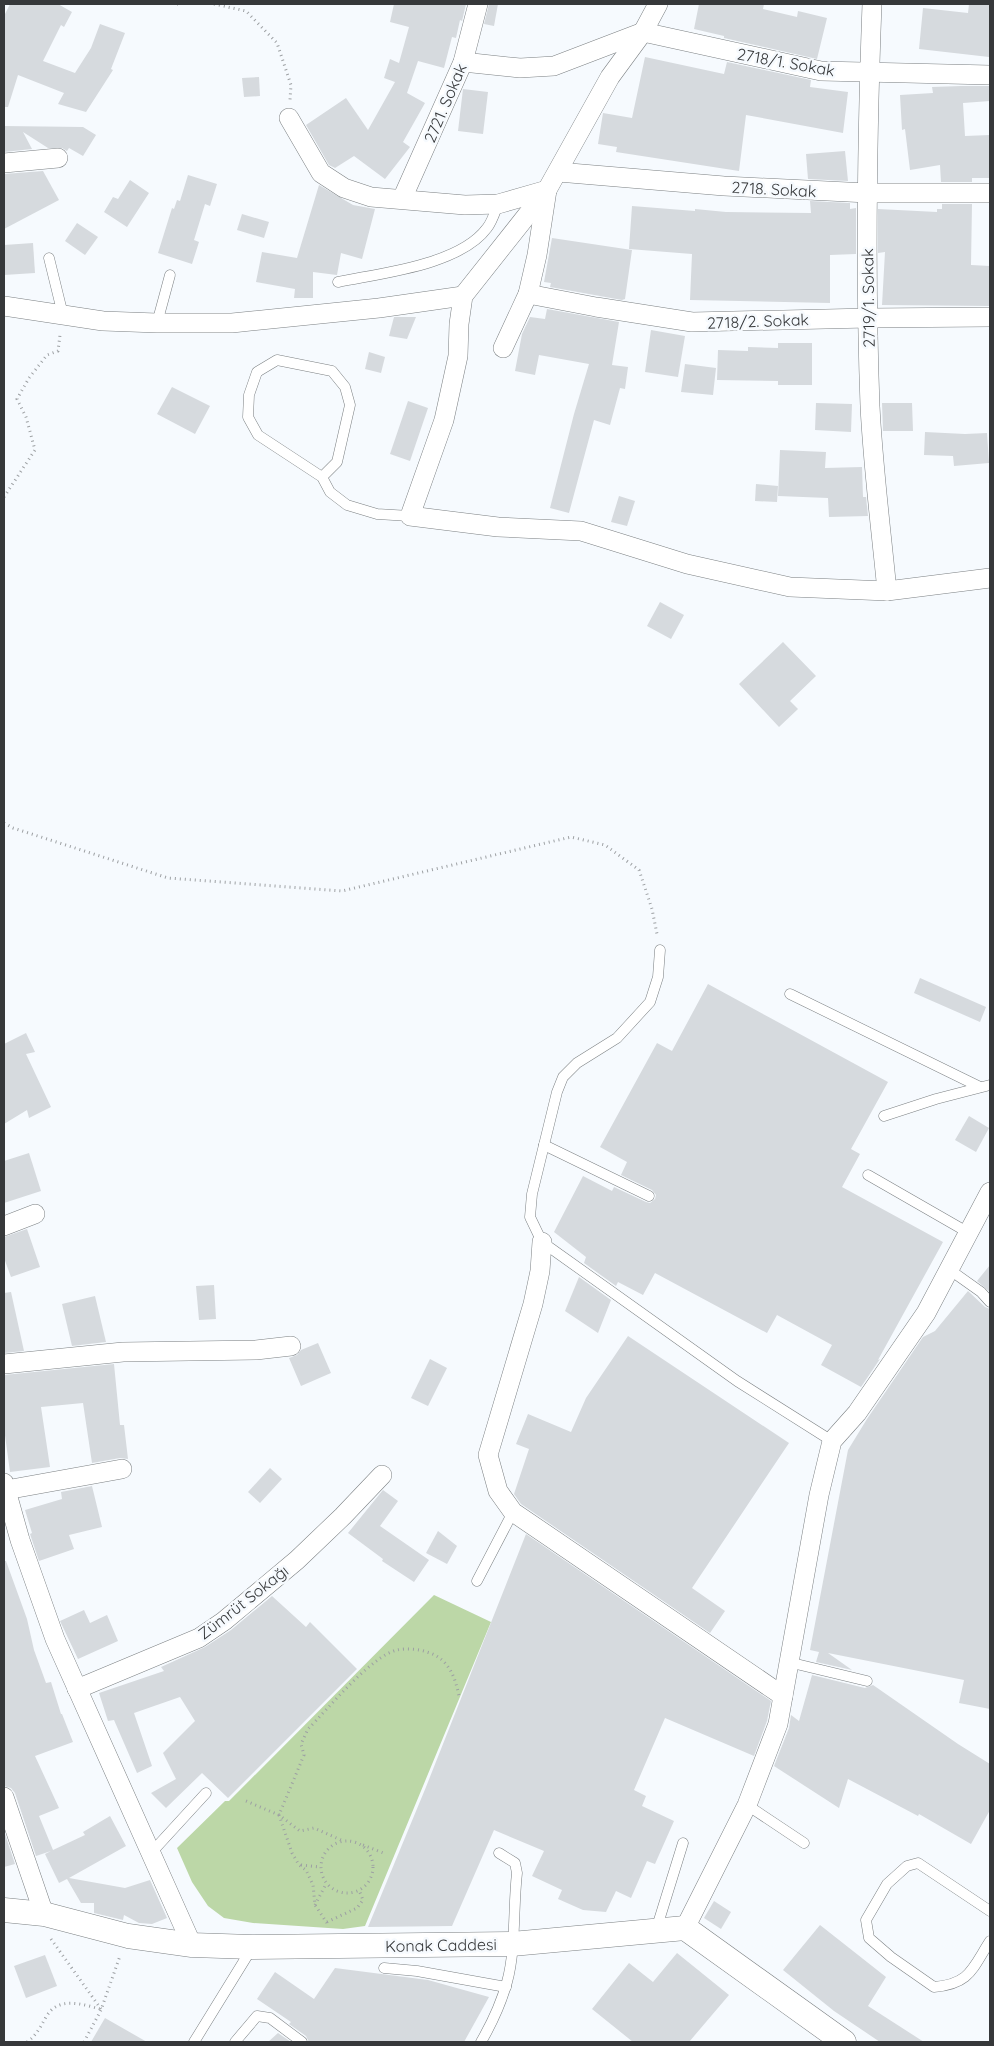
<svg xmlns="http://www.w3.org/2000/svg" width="994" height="2046" viewBox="0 0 994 2046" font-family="Quicksand,sans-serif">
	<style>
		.green { fill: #bcd7a7 }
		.building { fill: #d6dade }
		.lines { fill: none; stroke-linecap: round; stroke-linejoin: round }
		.service-casing { stroke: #7c8083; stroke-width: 11 }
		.minor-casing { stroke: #7c8083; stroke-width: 20 }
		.tertiary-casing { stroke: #7c8083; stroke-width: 25 }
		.path { stroke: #9da0a3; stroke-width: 3; stroke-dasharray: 1 4; stroke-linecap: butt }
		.service { stroke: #fff; stroke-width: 10 }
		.minor { stroke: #fff; stroke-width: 19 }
		.tertiary { stroke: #fff; stroke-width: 24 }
		.labels { text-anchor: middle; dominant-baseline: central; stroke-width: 5; stroke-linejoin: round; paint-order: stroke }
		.street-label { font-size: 16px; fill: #36383a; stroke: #f6fafe }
	</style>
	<rect width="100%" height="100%" fill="#f6fafe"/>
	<path class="green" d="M434,1595L491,1622L365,1926L343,1929L253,1923L224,1918L208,1906L192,1882L177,1848L225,1801H229Z"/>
	<g class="building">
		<path d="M10,4H58L72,12L64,27L61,25L43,61L75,73L91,48L100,24L125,33L111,69L113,70L86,112L58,104L64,93L18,75L8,107H4V16Z"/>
		<path d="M394,4H466L462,21L460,20L456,38L452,37L444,68L418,61L407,93L425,103L403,142L410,147L385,179L354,156L335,168L329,165L306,125L346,98L368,130L395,82L384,78L390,59L399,63L409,27L390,22Z"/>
		<path d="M489,4H498L494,26L484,24Z"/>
		<path d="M699,4H764L763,9L797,17L798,11L827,18L817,59L724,38V36L694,29Z"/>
		<path d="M969,4H990L989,57L919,49L923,8L968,13Z"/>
		<path d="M645,57L724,74L727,62L811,80L810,87L848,92L843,133L746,115L739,171L616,152L617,147L598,144L603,113L632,118Z"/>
		<path d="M259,77L260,96L244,97L242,78Z"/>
		<path d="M961,86H990V101L963,103L965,136L990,135V178H972V182H941L940,165L910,170L905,129L902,130L900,95L933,93L932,87Z"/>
		<path d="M463,89L488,92L483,134L458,131Z"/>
		<path d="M4,126L83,127L96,135L83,156L69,148L67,151L62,148H48L23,132L32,149L4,152Z"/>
		<path d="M845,151L848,181L808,179L806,154Z"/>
		<path d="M43,171L59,200L4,229V174Z"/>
		<path d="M188,175L217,184L210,206L205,204L194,240L199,242L192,264L158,253L172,208L174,209L177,200L180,201Z"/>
		<path d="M130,180L149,193L127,227L104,212L113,197L118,199Z"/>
		<path d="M319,185L353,205L375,209L362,259L341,253L337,275L313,272V298H294L295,289L256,282L262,252L297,258Z"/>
		<path d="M810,201L850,203V209L856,208V254L830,255V303L690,300L692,254L629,249L632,206L695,211V209L726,212L811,213Z"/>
		<path d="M942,204H972L971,265L990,266V306L882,305L885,252L878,253V209L937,212V209H942Z"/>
		<path d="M242,214L269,222L264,238L237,230Z"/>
		<path d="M77,223L98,237L85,255L65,241Z"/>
		<path d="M552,238L632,250L625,299L622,300L550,287L551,283L544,282Z"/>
		<path d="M33,243L35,273L4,275V245Z"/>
		<path d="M547,309L619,322L612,365L628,367L625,389L620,388L610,425L594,420L569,513L550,508L574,414L589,364L539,355L535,375L515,371L522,334L530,317L545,319Z"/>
		<path d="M394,317H416L407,339L389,336Z"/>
		<path d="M651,330L685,336L678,377L645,372Z"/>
		<path d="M778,343H812V385H778V381L717,380L718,350L748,351V347L778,348Z"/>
		<path d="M369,352L385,357L381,373L365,369Z"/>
		<path d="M685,364L716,368L713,395L681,392Z"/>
		<path d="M172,387L210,406L195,434L157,414Z"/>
		<path d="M408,401L428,408L410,461L390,454Z"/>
		<path d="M816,403L852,404L851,432L815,430Z"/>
		<path d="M882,403H912L913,431H883Z"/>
		<path d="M925,432L965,434L987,433L989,463L954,466L953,456L924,455Z"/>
		<path d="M780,450L826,452L825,468L862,467L863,497H866L868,516L829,517L828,498L778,496Z"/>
		<path d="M756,484L778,486L777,502L755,501Z"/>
		<path d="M619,496L635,501L627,526L611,522Z"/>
		<path d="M660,602L684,615L671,639L647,626Z"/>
		<path d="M783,642L816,676L790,701L798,709L779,727L739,684Z"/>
		<path d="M920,978L986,1007L980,1022L914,993Z"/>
		<path d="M708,984L888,1082L851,1149L860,1154L842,1187L943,1242L878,1360L880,1359L861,1387L821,1365L832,1345L777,1315L767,1333L655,1273L643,1295L618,1282L616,1286L584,1263L586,1257L554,1232L583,1176L612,1191L614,1187L646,1202L650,1203L655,1199L656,1195L652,1190L621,1175L627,1162L600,1147L657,1043L672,1051Z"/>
		<path d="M26,1033L35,1052L26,1054L51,1107L29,1118L27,1110L4,1124V1044Z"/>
		<path d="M969,1116L989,1128L976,1152L955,1140Z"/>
		<path d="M29,1153L41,1191L4,1203V1161Z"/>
		<path d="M27,1229L40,1267L11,1277L4,1258V1237Z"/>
		<path d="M990,1265V1292L977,1281Z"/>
		<path d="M579,1277L611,1300L598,1333L565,1311Z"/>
		<path d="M214,1285L216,1319L199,1320L196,1286Z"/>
		<path d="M968,1291L985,1307L990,1309V1709L959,1703L964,1680L828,1653L852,1670L816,1662L819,1652L810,1650L848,1450L867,1419L923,1337L935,1331Z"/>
		<path d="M11,1292L24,1351L4,1353V1293Z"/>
		<path d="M95,1296L106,1342L72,1346L62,1304Z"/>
		<path d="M628,1336L789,1443L692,1588L725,1611L710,1633L521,1504L514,1494L529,1449L516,1444L528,1414L571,1432L586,1398Z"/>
		<path d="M318,1343L331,1373L301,1386L289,1358L297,1355L301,1350Z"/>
		<path d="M430,1359L447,1368L428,1406L411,1398Z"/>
		<path d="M114,1364L120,1425H124L128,1459L120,1458L92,1463L83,1403L41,1407L50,1467L10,1472L4,1428V1375Z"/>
		<path d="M270,1468L282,1479L260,1503L248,1492Z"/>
		<path d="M92,1486L102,1527L69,1535L74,1549L39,1561L30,1534L32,1533L25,1510L62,1499L61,1492Z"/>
		<path d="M383,1490L398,1501L380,1526L429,1560L414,1582L382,1561L383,1559L348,1533Z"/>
		<path d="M438,1531L457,1546L447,1564L426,1553Z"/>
		<path d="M526,1534L771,1701L767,1721L754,1756L665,1718L634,1790L646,1796L642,1806L674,1821L655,1864L647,1861L631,1898L616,1891L606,1912L583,1910L558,1899L562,1890L532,1876L544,1851L494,1830L452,1926L368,1927L426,1787Z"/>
		<path d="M4,1561H6L27,1619L34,1650L46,1683L51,1682L61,1714H62L73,1742L35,1756L59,1808L39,1816L53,1850L85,1835L83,1832L110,1816L126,1846L69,1878L125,1888L150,1880L167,1918L152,1924L139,1923L124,1915L123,1920L94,1913V1903H81L67,1879L59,1883L45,1854L51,1851L36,1856L15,1793L11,1788L4,1786Z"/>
		<path d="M272,1596L306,1627L310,1622L357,1669L228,1798L202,1773L166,1808L151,1793L176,1779L163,1753L195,1721L180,1697L134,1713L152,1766L137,1773L114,1720L108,1721L99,1693L164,1671L161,1667L205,1647L231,1630Z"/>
		<path d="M84,1610L90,1623L107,1615L118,1641L78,1659L60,1621Z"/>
		<path d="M812,1675L865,1688L873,1685L958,1744L990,1764V1810L971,1844L919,1814L918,1816L848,1779L839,1808L774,1766L789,1728L791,1715L799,1721Z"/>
		<path d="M4,1831L15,1864L4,1867Z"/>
		<path d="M714,1901L731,1912L721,1929L704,1918Z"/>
		<path d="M820,1925L886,1977L868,2006L924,2042H880L834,2011L783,1970Z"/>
		<path d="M677,1953L729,1995L689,2042H633L592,2009L629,1963L653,1982Z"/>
		<path d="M45,1955L57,1986L26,1998L14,1966Z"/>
		<path d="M335,1968L428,1980L489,1997L464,2042H309L306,2036L289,2024L291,2022L257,1999L275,1972L314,1999Z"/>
		<path d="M105,2018L147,2042H91Z"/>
		<path d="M278,2033L291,2042H268Z"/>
	</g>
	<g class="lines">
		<g class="service-casing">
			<g id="service">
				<path d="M49,258L63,315"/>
				<path d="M338,282C381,273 460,265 487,228C492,222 495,212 498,204"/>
				<path d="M157,323L170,275"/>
				<path d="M322,477L337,462L350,405L345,387L332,371L277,360L257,372L249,395L248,417L258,435L322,477L330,492L347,505L377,514L410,516"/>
				<path d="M660,950L658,977L650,1002L617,1038L577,1063L563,1077L557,1092L532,1194L530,1217L542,1242L737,1381L832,1441"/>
				<path d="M790,994L980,1087"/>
				<path d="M884,1116L936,1099L990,1085"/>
				<path d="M544,1145L649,1196"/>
				<path d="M868,1175L969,1233"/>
				<path d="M950,1270L981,1292L990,1302"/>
				<path d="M477,1581L513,1512"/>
				<path d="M788,1662L867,1681"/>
				<path d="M747,1805L804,1843"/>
				<path d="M151,1853L206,1793"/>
				<path d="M990,1911L918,1863L907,1866L887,1884L866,1920L869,1938L891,1957L934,1987C970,1984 972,1969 990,1941"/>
				<path d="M656,1930L683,1843"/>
				<path d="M384,1968L417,1971L506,1987"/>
				<path d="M194,2042L252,1948"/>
				<path d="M235,2042L257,2016L270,2018L302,2042"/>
				<path d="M481,2042C492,2023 501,2004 507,1982C516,1950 513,1907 517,1873L515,1863L499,1853"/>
			</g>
		</g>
		<g class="minor-casing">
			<g id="minor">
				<path d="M658,4L643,32L610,77L547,190L463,296L459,324L458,356L444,420L410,516L498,527L581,531L687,564L790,587L887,591L990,578"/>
				<path d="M872,4C867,137 865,272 870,406C873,467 881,529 887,591"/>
				<path d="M463,62L520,68L554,66L643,32L821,71L990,75"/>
				<path d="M289,118L321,173L344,188L371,197L465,205L498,204L547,190L537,255L528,294L503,348"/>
				<path d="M4,163L58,158"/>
				<path d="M558,172L724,186L868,193H990"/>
				<path d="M402,199L463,62L478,4"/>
				<path d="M528,294L596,307L692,322L868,318L990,317"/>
				<path d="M4,306L103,321L157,323H232L379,308L463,296"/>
				<path d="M4,1226L35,1214"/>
				<path d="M542,1242L540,1271L533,1304L488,1455L498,1491L513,1512L783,1696"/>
				<path d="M4,1364L123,1352L256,1350L291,1346"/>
				<path d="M4,1483L20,1540L55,1639L192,1945"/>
				<path d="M6,1490L122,1469"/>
				<path d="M77,1689L199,1638L224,1621L297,1560L343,1516L382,1475"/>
				<path d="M4,1797L44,1914"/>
				<path d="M685,1928L747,1805L778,1724L819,1495L832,1441L857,1413L926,1313L990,1192"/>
			</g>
		</g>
		<g class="tertiary-casing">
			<path id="tertiary" d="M4,1910L44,1914L128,1936L192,1945L252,1947L512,1944L685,1928L844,2042"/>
		</g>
		<g class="path">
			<path d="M177,4H179"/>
			<path d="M214,4L246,11L277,43L291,85L290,100"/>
			<path d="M4,497L35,450L26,417L17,399L29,378L47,355L58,351L60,335"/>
			<path d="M4,823L13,828L168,878L342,891L571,837L605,845L639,870L652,909L657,934"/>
			<path d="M246,1801L279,1815L300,1831L314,1828L341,1840"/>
			<circle cx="347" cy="1867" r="26"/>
			<path d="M363,1845L386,1854"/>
			<path d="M301,1865L320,1867"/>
			<path d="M315,1905L326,1884"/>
			<path d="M327,1922L357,1908L363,1900L359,1890"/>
			<path d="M327,1923L315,1905L313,1885L306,1870L299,1865L292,1853L279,1815L304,1755L301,1744L308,1729C328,1709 371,1656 397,1650C406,1648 418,1649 427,1652C448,1658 455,1676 459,1696"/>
			<path d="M51,1939L101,2009"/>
			<path d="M27,2042C36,2036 41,2026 46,2017C58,1996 82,2004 100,2009"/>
			<path d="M84,2042L101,2010L120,1956"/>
		</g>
		<use href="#service" class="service"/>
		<use href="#minor" class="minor"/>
		<use href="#tertiary" class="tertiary"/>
	</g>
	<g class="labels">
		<g class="street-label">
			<text transform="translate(786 62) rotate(10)">2718/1. Sokak</text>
			<text transform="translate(445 103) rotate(-67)">2721. Sokak</text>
			<text transform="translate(774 189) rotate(3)">2718. Sokak</text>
			<text transform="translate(868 298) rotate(-91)">2719/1. Sokak</text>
			<text transform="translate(758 321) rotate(-2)">2718/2. Sokak</text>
			<text transform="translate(243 1602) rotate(-38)">Zümrüt Sokağı</text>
			<text transform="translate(441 1945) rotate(-1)">Konak Caddesi</text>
		</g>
	</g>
	<rect width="994" height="2046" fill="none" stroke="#36383a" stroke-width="10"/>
</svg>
